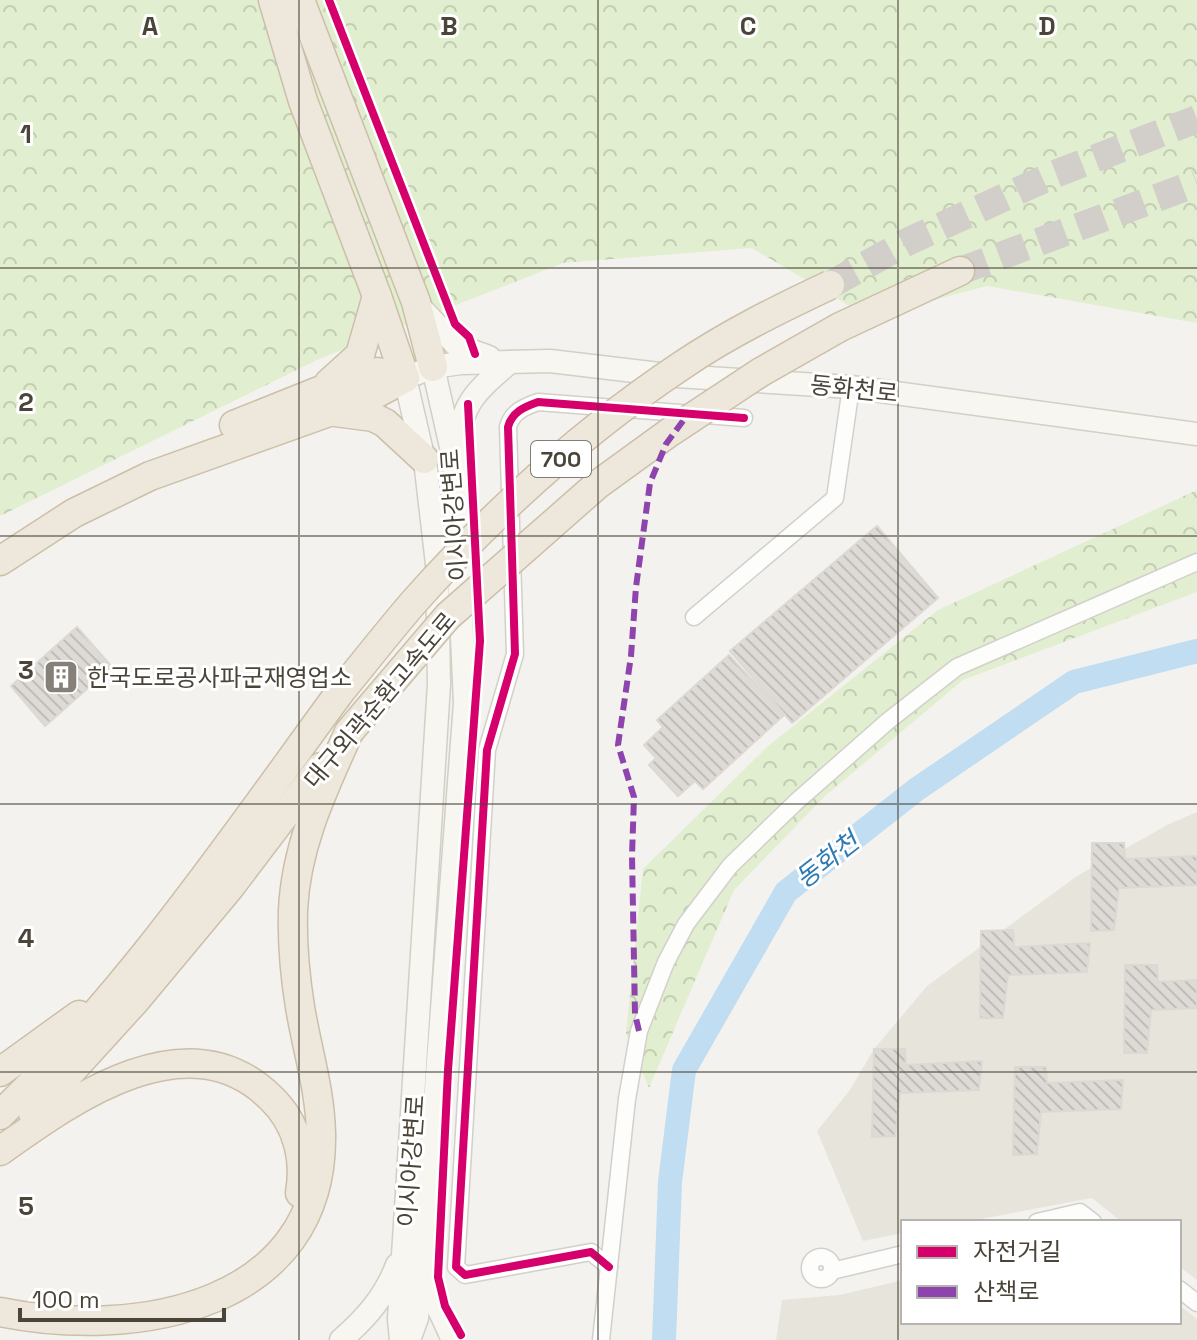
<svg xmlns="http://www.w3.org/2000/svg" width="1197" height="1340" viewBox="0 0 1197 1340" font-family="'Space Grotesk','Noto Sans KR',sans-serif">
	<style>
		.residential { fill: #e7e4dc }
		.forest { fill: url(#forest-crowns) }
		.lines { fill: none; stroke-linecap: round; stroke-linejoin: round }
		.river { stroke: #c0ddf1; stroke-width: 24 }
		.building { fill: url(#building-back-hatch); stroke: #dcd9d4; stroke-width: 2 }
		.highway-tunnel { stroke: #d2cfca; stroke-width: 28; stroke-dasharray: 28 14; stroke-linecap: butt }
		.street-casing { stroke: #d2d0cb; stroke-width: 19 }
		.secondary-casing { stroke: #d3cfc5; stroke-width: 25 }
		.highway-casing { stroke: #ccbfa9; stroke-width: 31 }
		.street { stroke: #fdfdfc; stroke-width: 16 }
		.secondary { stroke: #f7f6f1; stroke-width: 22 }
		.highway { stroke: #ede8db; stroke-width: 28 }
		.highway-bridge-casing { stroke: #ccbfa9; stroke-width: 31; stroke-linecap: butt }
		.highway-bridge { stroke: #ede8db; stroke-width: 28 }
		.quiet { stroke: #8e44ad; stroke-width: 6; stroke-dasharray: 12 6; stroke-linecap: butt }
		.cycleway-casing { stroke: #fff; stroke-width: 13 }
		.cycleway { stroke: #d6006c; stroke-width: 8 }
		.grid { fill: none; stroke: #4b4439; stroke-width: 2; stroke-opacity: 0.55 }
		.labels { text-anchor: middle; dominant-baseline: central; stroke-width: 6; stroke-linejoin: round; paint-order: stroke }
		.shield { fill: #fff; stroke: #817c74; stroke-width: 2 }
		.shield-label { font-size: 22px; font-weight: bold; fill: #4b4439 }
		.street-label { font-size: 24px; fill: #4b4439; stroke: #fff }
		.poi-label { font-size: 24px; fill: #4b4439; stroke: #fff; text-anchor: start }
		.water-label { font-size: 26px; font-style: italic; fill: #2e7ab2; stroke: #fff }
		.grid-label { font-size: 26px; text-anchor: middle; font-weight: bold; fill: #4b4439; stroke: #fff; stroke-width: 6; stroke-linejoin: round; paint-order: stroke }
	</style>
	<defs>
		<pattern id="forest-crowns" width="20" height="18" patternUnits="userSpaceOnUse" patternTransform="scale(2)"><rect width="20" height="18" fill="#e1eecf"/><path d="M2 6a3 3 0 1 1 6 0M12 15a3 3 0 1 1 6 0" fill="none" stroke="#c3cdb2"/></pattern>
		<pattern id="building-back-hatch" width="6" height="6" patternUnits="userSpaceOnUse" patternTransform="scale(2)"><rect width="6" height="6" fill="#dedbd6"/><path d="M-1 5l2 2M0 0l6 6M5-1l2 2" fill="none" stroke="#c0bdb8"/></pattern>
	</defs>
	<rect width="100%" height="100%" fill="#f4f2ee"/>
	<g class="residential">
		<path d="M1197,812V1280L1179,1266V1222H1122L1092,1198L965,1222H903V1233L863,1241L817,1131L850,1090L874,1049L927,986L1077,876L1167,825Z"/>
		<path d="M903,1280V1322H1179V1305L1197,1319V1340H776L782,1300L840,1295Z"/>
	</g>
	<g class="forest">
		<path d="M0,0H1197V323L987,286L868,317L752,248L563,263L319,359L0,516Z"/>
		<path d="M1197,490V592L963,680L825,796L734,890L649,1088L626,1033L643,869L767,747L938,610Z"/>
	</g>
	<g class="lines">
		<path class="river" d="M664,1340L670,1182L684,1070L786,892L917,789L1074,682L1197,651"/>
	</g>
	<g class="building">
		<path d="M877,526L938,598L792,723L730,651Z"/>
		<path d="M77,627L112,667L45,726L11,686Z"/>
		<path d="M729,655L784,715L703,789L695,781L678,796L649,765L656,758L644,745L663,727L657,720Z"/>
		<path d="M1092,843H1124L1125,859L1197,856V885L1119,888L1114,930L1091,931Z"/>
		<path d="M1013,930L1014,947L1090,943L1087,972L1008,975L1003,1018H980L981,931Z"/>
		<path d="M1125,965H1157L1158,982L1197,980V1008L1151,1010L1147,1053H1124Z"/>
		<path d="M874,1049H905L906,1065L982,1061L979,1090L900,1093L895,1136L872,1137Z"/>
		<path d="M1015,1067H1046L1047,1083L1123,1080L1121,1109L1041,1112L1037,1154L1013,1155Z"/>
	</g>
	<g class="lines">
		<g class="highway-tunnel">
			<path d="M960,271L1197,183"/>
			<path d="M830,285L907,242L1055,174L1197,119"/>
		</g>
		<g class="street-casing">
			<g id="street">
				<path d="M694,617L835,498L851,387"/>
				<path d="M1037,1222L1080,1212L1093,1222"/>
				<circle cx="821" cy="1268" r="11"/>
				<path d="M609,1267L591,1252L465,1275L456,1267L487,750L515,654L508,427C512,412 524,407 538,402L744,418"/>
				<path d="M832,1271L903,1254"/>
				<path d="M1179,1289L1197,1303"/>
				<path d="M601,1340L627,1099L639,1031L666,962L686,924L730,866L796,802L888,721L957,667L1197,562"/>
			</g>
		</g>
		<g class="secondary-casing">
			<g id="secondary">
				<path d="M416,303L456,345L489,357"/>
				<path d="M456,449C463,402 474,393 510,362"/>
				<path d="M425,1271L430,1290L453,1340"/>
				<path d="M341,1340C366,1318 385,1297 397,1265"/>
				<path d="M401,1340L399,1319L439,684L437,564L426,469L405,378L433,367L461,363L550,361L676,376L851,387L1197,434"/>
				<path d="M409,1340L417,1318L423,1262L465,703L454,460L433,367"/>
			</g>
		</g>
		<g class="highway-casing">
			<g id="highway">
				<path d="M273,0L303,101L377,296L405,378"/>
				<path d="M300,0L416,302L433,367"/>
				<path d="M840,327L960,271"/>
				<path d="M329,383L360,355L377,296"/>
				<path d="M335,412L373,417L385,423L424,459"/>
				<path d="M234,425L319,391L377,372L405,378"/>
				<path d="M0,561L74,513L150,476L368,398L405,378"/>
				<path d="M0,1072L79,1015"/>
				<path d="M33,1113L135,1001L230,887L321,767"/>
				<path d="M0,1115C131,989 233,838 340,692"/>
				<path d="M0,1151C73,1099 188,1016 271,1098C297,1123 306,1158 300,1193"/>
				<path d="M0,1312C136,1340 325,1307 321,1133C320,1090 307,1049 300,1007C295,976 292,943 293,910C296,845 323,790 349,732"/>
			</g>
		</g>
		<use href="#street" class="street"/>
		<use href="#secondary" class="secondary"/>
		<use href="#highway" class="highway"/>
		<g class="highway-bridge-casing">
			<g id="highway-bridge">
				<path d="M340,692C364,663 388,632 413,603C492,514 582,432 681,366C728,334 779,309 830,285"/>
				<path d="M349,732L448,616L597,485L670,432L761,372L840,327"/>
			</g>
		</g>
		<use href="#highway-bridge" class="highway-bridge"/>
		<path class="quiet" d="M639,1031L635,1014L632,856L634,797L618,745L631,656L636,587L650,483L666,444L688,414"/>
		<g class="cycleway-casing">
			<g id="cycleway">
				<path d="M329,0L455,324L469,337L475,354"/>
				<path d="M609,1267L591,1252L465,1275L456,1267L487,750L515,654L508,427C512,412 524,407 538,402L744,418"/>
				<path d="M461,1335L445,1306L438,1277L448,1070L480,641L468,404"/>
			</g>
		</g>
		<use href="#cycleway" class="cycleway"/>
	</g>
	<path class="grid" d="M299,0V1340M598,0V1340M898,0V1340M0,268H1197M0,536H1197M0,804H1197M0,1072H1197"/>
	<defs>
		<g id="building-square" transform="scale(1.8)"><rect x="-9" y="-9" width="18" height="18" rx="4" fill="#868178" stroke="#fff"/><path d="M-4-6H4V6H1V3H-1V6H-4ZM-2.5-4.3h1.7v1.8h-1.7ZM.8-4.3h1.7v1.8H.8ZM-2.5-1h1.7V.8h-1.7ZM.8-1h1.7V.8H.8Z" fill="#fff"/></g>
	</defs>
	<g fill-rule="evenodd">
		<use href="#building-square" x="61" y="677"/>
	</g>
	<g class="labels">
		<rect class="shield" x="531" y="441" width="60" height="36" rx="6"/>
		<g class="shield-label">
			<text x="561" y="459">700</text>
		</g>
		<g class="street-label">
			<text transform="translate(854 389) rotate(6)">동화천로</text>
			<text transform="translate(454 515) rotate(-94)">이시아강변로</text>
			<text transform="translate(380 700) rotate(-50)">대구외곽순환고속도로</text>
			<text transform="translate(411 1161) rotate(-86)">이시아강변로</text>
		</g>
		<g class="poi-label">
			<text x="87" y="677">한국도로공사파군재영업소</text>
		</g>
		<g class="water-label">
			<text transform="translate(827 860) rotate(-38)">동화천</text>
		</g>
	</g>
	<g class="grid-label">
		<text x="150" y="35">A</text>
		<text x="449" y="35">B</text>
		<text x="748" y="35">C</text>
		<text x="1047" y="35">D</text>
		<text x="26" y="143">1</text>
		<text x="26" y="411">2</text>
		<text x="26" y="679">3</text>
		<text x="26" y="947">4</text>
		<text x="26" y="1215">5</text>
	</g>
	<rect x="901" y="1220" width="280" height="104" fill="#ffffff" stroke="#b7b4b0" stroke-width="2"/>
	<rect x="917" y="1246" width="40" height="12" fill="#d6006c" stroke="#b7b4b0" stroke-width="2"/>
	<text x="973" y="1260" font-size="24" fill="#4b4439">자전거길</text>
	<rect x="917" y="1286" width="40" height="12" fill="#8e44ad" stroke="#b7b4b0" stroke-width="2"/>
	<text x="973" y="1300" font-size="24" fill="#4b4439">산책로</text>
	<path d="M20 1308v12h204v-12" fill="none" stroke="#4b4439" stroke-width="4"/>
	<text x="32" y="1308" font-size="24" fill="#4b4439" stroke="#ffffff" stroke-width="6" paint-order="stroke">100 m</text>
</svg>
